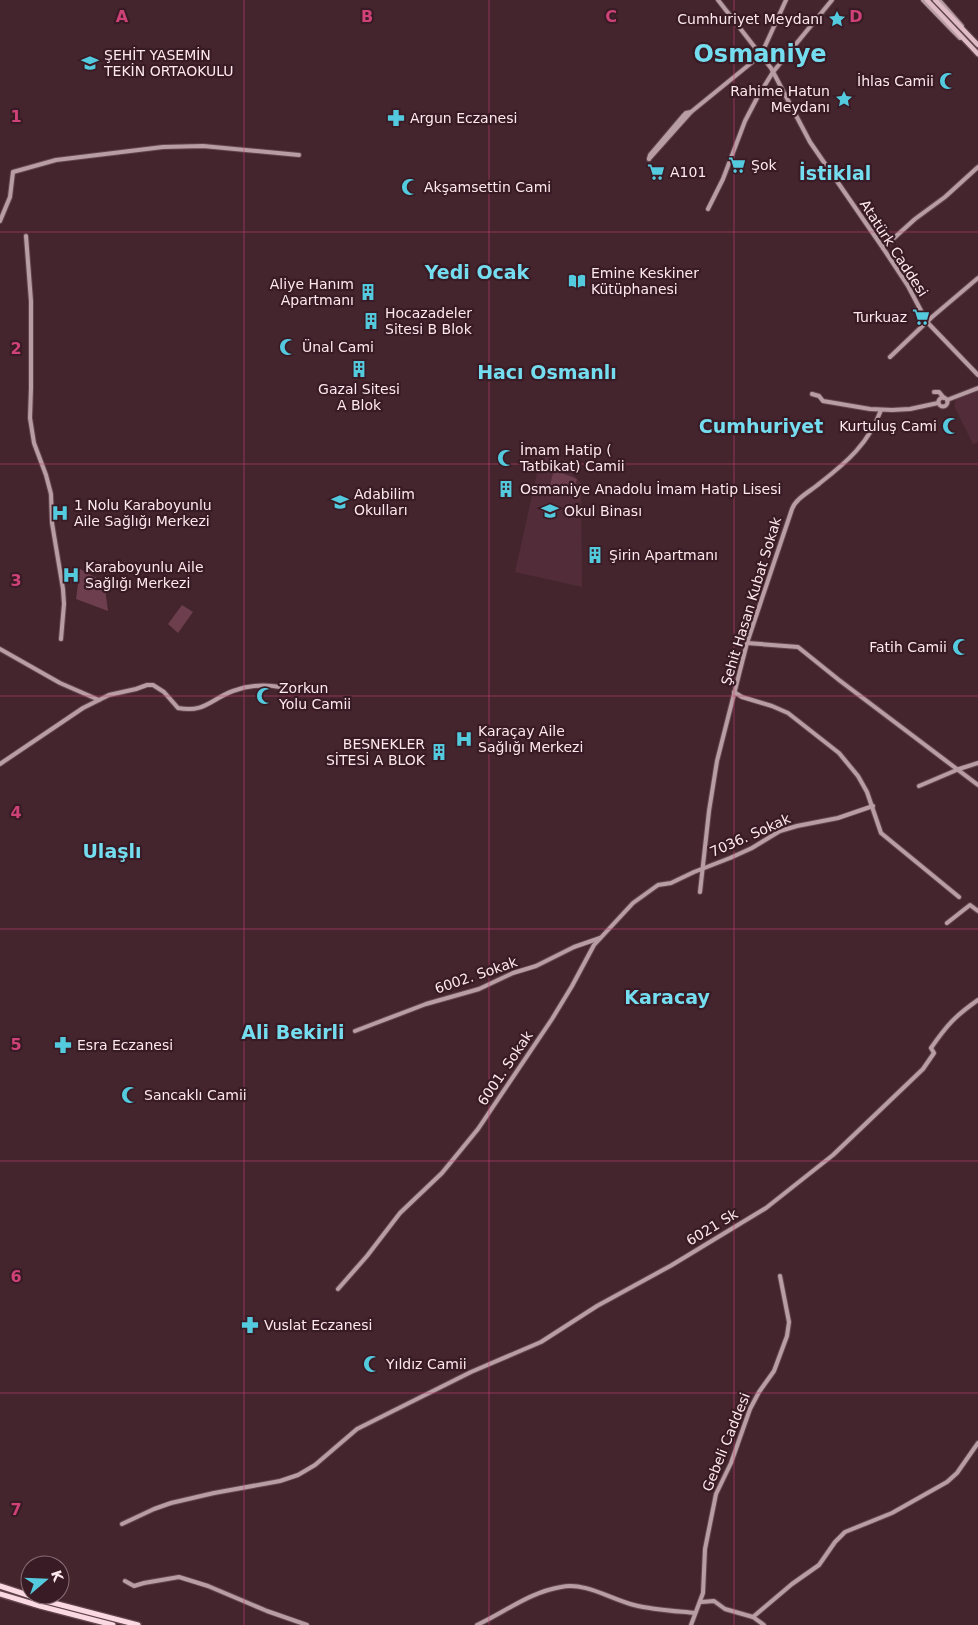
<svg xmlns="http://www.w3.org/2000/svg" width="978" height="1625" viewBox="0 0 978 1625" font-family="'DejaVu Sans',sans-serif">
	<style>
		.built { fill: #522d39 }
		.green { fill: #6d3e4d }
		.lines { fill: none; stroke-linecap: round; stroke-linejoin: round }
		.secondary-casing { stroke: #62444d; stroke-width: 6 }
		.primary-casing { stroke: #62444d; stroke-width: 7 }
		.highway-casing { stroke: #62444d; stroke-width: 8 }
		.secondary { stroke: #b89da4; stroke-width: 4 }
		.primary { stroke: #debbc5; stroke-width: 4.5 }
		.highway { stroke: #fbd9e2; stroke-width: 5 }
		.grid { fill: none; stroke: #ce4278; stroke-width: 1; stroke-opacity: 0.55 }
		.labels { text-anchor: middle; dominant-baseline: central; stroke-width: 4.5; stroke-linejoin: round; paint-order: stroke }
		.poi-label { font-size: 14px; fill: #fde8ed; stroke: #391b25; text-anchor: start }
		.street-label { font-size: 14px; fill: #fde8ed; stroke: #391b25 }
		.district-label { font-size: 19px; font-weight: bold; fill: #74ddef; stroke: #391b25 }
		.town-label { font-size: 24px; font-weight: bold; fill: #74ddef; stroke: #391b25 }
		.grid-label { font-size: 16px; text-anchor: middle; font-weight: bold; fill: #ce4278; stroke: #391b25; stroke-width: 4.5; stroke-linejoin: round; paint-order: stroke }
	</style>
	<rect width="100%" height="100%" fill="#44252e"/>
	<g class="built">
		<path d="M978,389V442L973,444L954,406L956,399Z"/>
		<path d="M546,453L571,473L581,483L582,587L515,572L540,460Z"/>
	</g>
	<g class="green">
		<path d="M554,470L577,479L573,493L550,485Z"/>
		<path d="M80,569L104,582L108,611L76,599Z"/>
		<path d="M182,605L193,612L178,633L168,624Z"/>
	</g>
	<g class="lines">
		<g class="secondary-casing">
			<g id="secondary">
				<path d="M718,0L771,68L810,142L883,248L908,286L927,322L978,375"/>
				<path d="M923,0L952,30L960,38"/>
				<path d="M939,0L962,26"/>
				<path d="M649,159L691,112L761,55L786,0"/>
				<path d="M649,159L650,155L683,116L686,113L691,112"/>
				<path d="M708,209L723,179L745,121L757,98L773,72L832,0"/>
				<path d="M0,221L10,197L13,172L56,160L163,147L203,146L299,155"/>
				<path d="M26,236L31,301V388L30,418L34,443L46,475L51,494L52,523L63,589L64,604L61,639"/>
				<path d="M883,248L915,219L945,197L978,167"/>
				<path d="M890,357L932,317L978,278"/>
				<path d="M934,392H939L944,398"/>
				<path d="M812,394L819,396L823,401L870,409L892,410L910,409L938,403"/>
				<circle cx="943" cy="402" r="4.5"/>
				<path d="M947,400L978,388"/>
				<path d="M747,643L798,647L839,680L978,785"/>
				<path d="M0,649L60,683L99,700"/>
				<path d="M734,692L742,697L772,706L788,713L839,753L858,776L867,792L881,833L959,897"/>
				<path d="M0,764L83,708L109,695L136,689L147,685H153L164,692L178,708C205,713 211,699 233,691C249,685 263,684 280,687"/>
				<path d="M919,786L959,769L978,763"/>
				<path d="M700,892L709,811L717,761L747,643L792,509C796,498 811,491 820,483C847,462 869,443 881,410"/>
				<path d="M947,923L970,905L978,911"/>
				<path d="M355,1031L426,1004L479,989L513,973L536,966L574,947L600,938"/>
				<path d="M338,1289L367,1256L400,1213L442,1173L478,1129L552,1019L572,986L594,945L633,903L658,885L671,883L694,872L730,858L752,848L780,831L797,826L838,818L873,806"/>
				<path d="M122,1524L154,1509L171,1503L214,1493L280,1481L298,1475L315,1465L357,1429L471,1372L541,1342L597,1306L672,1265L766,1208L833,1155L923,1069L934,1053L931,1048C947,1025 955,1016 978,1000"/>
				<path d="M125,1581L134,1586L144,1583L179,1577L208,1586L267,1611L307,1625"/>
				<path d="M701,1602L714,1601L725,1609L753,1617"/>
				<path d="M477,1625C505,1612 530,1592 561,1587C586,1582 610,1599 634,1605C654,1610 675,1611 695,1613"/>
				<path d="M691,1625L703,1593L705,1549L716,1494L731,1463L750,1409L759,1392L774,1371L787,1336L789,1322L780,1276"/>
				<path d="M764,1625L753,1617L792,1584L819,1565L835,1542L845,1532L892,1513L947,1482L957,1473L978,1443"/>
			</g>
		</g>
		<g class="primary-casing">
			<g id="primary">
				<path d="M927,0L978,54"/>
				<path d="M935,0L978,45"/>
			</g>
		</g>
		<g class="highway-casing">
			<g id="highway">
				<path d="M0,1586L46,1601L138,1625"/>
				<path d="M0,1594L40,1606L113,1625"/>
			</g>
		</g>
		<use href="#secondary" class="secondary"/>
		<use href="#primary" class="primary"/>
		<use href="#highway" class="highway"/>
	</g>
	<path class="grid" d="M244,0V1625M489,0V1625M734,0V1625M0,232H978M0,464H978M0,696H978M0,929H978M0,1161H978M0,1393H978"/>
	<defs>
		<g id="sight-bare" transform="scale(1.35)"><path d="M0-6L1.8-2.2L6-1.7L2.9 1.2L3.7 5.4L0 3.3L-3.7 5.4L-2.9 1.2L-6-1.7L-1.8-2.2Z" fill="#54cade" stroke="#391b25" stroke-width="2.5" paint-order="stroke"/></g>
		<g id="school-bare" transform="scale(1.35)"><path d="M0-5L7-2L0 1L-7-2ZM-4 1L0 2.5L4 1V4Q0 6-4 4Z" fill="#54cade" stroke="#391b25" stroke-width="2.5" paint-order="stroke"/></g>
		<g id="mosque-bare" transform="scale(1.35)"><path d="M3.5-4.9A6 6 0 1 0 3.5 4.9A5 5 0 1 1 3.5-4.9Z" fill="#54cade" stroke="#391b25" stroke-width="2.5" paint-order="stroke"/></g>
		<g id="pharmacy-bare" transform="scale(1.35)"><path d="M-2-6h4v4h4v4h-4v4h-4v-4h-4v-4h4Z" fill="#54cade" stroke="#391b25" stroke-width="2.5" paint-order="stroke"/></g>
		<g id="supermarket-bare" transform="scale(1.35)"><path d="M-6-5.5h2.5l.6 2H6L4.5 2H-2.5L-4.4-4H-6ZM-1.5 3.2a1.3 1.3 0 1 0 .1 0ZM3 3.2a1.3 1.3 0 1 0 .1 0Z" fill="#54cade" stroke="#391b25" stroke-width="2.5" paint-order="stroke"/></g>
		<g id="library-bare" transform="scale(1.35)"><path d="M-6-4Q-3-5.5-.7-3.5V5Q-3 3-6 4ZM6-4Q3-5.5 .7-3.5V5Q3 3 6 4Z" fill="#54cade" stroke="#391b25" stroke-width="2.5" paint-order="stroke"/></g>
		<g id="building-bare" transform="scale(1.35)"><path d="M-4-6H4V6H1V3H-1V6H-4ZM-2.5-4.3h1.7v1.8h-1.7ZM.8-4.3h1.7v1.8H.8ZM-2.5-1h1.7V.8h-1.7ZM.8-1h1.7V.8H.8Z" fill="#54cade" stroke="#391b25" stroke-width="2.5" paint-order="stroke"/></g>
		<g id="hospital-bare" transform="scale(1.35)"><path d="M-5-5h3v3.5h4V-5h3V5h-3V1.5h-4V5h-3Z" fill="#54cade" stroke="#391b25" stroke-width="2.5" paint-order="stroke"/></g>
	</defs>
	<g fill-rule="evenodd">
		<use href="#sight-bare" x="837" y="19"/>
		<use href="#school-bare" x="90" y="63"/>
		<use href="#mosque-bare" x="948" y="81"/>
		<use href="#sight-bare" x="844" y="99"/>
		<use href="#pharmacy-bare" x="396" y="118"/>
		<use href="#supermarket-bare" x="737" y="165"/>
		<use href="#supermarket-bare" x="656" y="172"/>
		<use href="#mosque-bare" x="410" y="187"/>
		<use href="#library-bare" x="577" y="281"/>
		<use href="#building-bare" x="368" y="292"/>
		<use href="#supermarket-bare" x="921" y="317"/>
		<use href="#building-bare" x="371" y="321"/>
		<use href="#mosque-bare" x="288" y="347"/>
		<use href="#building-bare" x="359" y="369"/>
		<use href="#mosque-bare" x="951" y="426"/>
		<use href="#mosque-bare" x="506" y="458"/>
		<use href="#building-bare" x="506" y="489"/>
		<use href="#school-bare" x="340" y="502"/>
		<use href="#school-bare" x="550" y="511"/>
		<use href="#hospital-bare" x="60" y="513"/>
		<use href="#building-bare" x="595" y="555"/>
		<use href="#hospital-bare" x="71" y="575"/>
		<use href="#mosque-bare" x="961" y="647"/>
		<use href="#mosque-bare" x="265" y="696"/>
		<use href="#hospital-bare" x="464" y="739"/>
		<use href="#building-bare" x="439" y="752"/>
		<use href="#pharmacy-bare" x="63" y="1045"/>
		<use href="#mosque-bare" x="130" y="1095"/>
		<use href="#pharmacy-bare" x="250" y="1325"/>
		<use href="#mosque-bare" x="372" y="1364"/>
	</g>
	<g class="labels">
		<g class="poi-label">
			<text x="823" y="19" text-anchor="end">Cumhuriyet Meydanı</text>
			<text x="104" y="55">ŞEHİT YASEMİN<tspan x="104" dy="16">TEKİN ORTAOKULU</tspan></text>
			<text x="934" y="81" text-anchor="end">İhlas Camii</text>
			<text x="830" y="91" text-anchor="end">Rahime Hatun<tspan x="830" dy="16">Meydanı</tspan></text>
			<text x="410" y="118">Argun Eczanesi</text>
			<text x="751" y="165">Şok</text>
			<text x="670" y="172">A101</text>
			<text x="424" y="187">Akşamsettin Cami</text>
			<text x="591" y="273">Emine Keskiner<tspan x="591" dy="16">Kütüphanesi</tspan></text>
			<text x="354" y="284" text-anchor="end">Aliye Hanım<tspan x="354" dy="16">Apartmanı</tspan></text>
			<text x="385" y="313">Hocazadeler<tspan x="385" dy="16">Sitesi B Blok</tspan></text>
			<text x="907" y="317" text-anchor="end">Turkuaz</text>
			<text x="302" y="347">Ünal Cami</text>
			<text x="359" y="389" text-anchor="middle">Gazal Sitesi<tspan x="359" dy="16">A Blok</tspan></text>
			<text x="937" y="426" text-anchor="end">Kurtuluş Cami</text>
			<text x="520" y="450">İmam Hatip (<tspan x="520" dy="16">Tatbikat) Camii</tspan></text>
			<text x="520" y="489">Osmaniye Anadolu İmam Hatip Lisesi</text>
			<text x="354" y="494">Adabilim<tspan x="354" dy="16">Okulları</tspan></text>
			<text x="74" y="505">1 Nolu Karaboyunlu<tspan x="74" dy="16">Aile Sağlığı Merkezi</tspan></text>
			<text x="564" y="511">Okul Binası</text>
			<text x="609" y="555">Şirin Apartmanı</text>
			<text x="85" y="567">Karaboyunlu Aile<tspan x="85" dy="16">Sağlığı Merkezi</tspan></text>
			<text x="947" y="647" text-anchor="end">Fatih Camii</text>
			<text x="279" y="688">Zorkun<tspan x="279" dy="16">Yolu Camii</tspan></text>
			<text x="478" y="731">Karaçay Aile<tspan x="478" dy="16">Sağlığı Merkezi</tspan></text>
			<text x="425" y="744" text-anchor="end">BESNEKLER<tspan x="425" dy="16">SİTESİ A BLOK</tspan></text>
			<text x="77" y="1045">Esra Eczanesi</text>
			<text x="144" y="1095">Sancaklı Camii</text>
			<text x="264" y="1325">Vuslat Eczanesi</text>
			<text x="386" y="1364">Yıldız Camii</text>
		</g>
		<g class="street-label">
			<text transform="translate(894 248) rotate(57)">Atatürk Caddesi</text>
			<text transform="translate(751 601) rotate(-73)">Şehit Hasan Kubat Sokak</text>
			<text transform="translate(750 835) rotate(-24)">7036. Sokak</text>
			<text transform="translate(476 975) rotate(-19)">6002. Sokak</text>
			<text transform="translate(505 1068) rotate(-56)">6001. Sokak</text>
			<text transform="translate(712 1227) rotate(-31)">6021 Sk</text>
			<text transform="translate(726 1442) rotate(-68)">Gebeli Caddesi</text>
		</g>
		<g class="district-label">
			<text x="835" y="173">İstiklal</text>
			<text x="477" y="272">Yedi Ocak</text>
			<text x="547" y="372">Hacı Osmanlı</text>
			<text x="761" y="426">Cumhuriyet</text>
			<text x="112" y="851">Ulaşlı</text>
			<text x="667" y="997">Karacay</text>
			<text x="293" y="1032">Ali Bekirli</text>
		</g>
		<g class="town-label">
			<text x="760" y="54">Osmaniye</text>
		</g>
	</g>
	<g class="grid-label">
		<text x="122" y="22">A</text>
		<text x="367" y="22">B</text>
		<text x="611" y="22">C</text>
		<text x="856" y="22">D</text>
		<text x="16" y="122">1</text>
		<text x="16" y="354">2</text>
		<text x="16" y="586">3</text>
		<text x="16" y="818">4</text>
		<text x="16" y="1050">5</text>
		<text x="16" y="1282">6</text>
		<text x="16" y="1515">7</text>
	</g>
	<g transform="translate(45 1580) rotate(71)"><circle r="24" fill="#391b25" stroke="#876d75"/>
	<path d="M0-4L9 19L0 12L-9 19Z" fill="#54cade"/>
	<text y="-8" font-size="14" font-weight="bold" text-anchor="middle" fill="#fde8ed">K</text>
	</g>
</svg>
